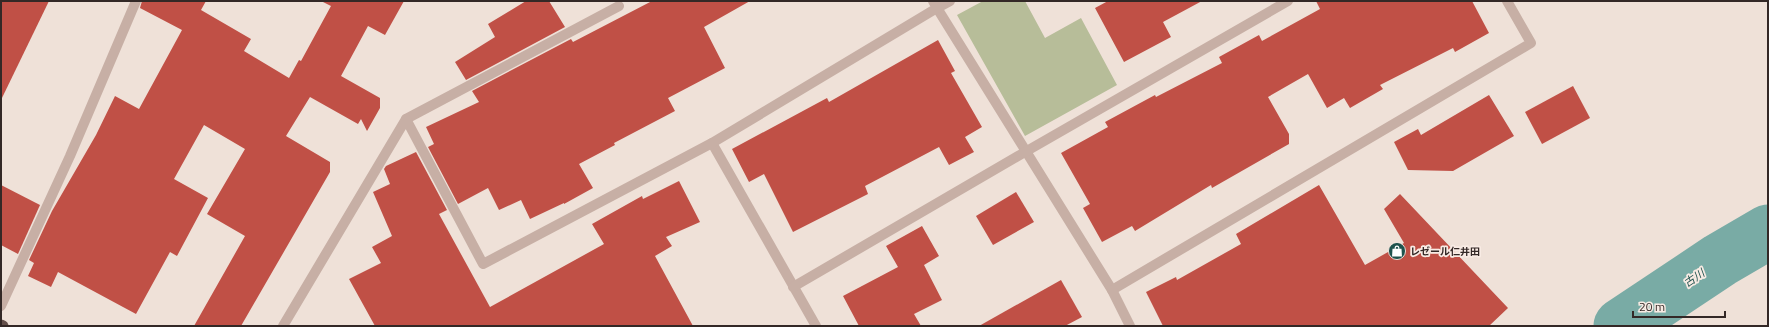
<svg xmlns="http://www.w3.org/2000/svg" width="1769" height="327" viewBox="0 0 1769 327" font-family="'Titillium Web','Noto Sans JP',sans-serif">
	<style>
		.green { fill: #b7bd99 }
		.lines { fill: none; stroke-linecap: round; stroke-linejoin: round }
		.river { stroke: #79aba5; stroke-width: 55 }
		.building { fill: #c05046 }
		.minor { stroke: #c7afa5; stroke-width: 10 }
		.trunk { stroke: #644f4a; stroke-width: 11 }
		.labels { text-anchor: middle; dominant-baseline: central; stroke-width: 3.5; stroke-linejoin: round; paint-order: stroke }
		.poi-label { font-size: 10px; font-weight: bold; fill: #332826; stroke: #f8ebe4; text-anchor: start }
		.water-label { font-size: 11px; font-style: italic; fill: #1e524d; stroke: #f8ebe4 }
	</style>
	<rect width="100%" height="100%" fill="#efe1d8"/>
	<path class="green" d="M983,1H1025L1045,38L1081,18L1117,85L1025,136L957,15Z"/>
	<g class="lines">
		<path class="river" d="M1621,326L1720,260L1768,232"/>
	</g>
	<g class="building">
		<path d="M1,1H49L1,100Z"/>
		<path d="M142,1H206L201,10L251,39L244,51L289,78L299,60L301,61L331,6L321,1H404L385,35L368,26L341,76L380,98V108L367,131L361,119L358,124L310,97L286,136L330,162V172L241,326H194L245,236L207,214L245,149L204,125L174,179L208,198L177,256L170,252L136,314L58,272L51,287L28,276L34,263L29,260L52,211L96,135L115,96L139,109L182,30L140,8Z"/>
		<path d="M526,1H549L565,27L466,80L455,62L495,37L488,24Z"/>
		<path d="M652,1H750L704,27L725,68L668,98L675,111L614,143L615,145L579,164L593,188L564,204V203L530,219L521,200L499,210L488,188L458,204L428,147L434,144L426,127L479,102L472,91L571,39L573,42Z"/>
		<path d="M1108,1H1202L1163,22L1171,37L1124,62L1095,8Z"/>
		<path d="M1316,1H1472L1489,33L1455,52L1453,48L1380,85L1383,89L1350,108L1344,98L1327,108L1308,74L1268,97L1289,134V144L1212,188L1211,185L1135,231L1132,226L1102,242L1083,208L1090,204L1061,153L1108,127L1105,122L1155,95L1156,97L1222,63L1219,57L1259,35L1262,41L1320,9Z"/>
		<path d="M938,40L955,71L951,73L982,127L965,137L974,152L949,165L939,147L865,186L868,194L793,232L764,174L749,182L732,149L827,98L829,102Z"/>
		<path d="M1573,86L1590,118L1542,144L1525,112Z"/>
		<path d="M1489,95L1514,136L1453,171L1408,170L1394,142L1418,129L1421,135Z"/>
		<path d="M416,152L447,210L439,214L490,307L604,244L592,224L642,196L643,199L679,181L700,222L666,237L672,246L655,256L693,326H375L349,279L381,263L372,247L392,236L373,192L390,184L384,169L386,166Z"/>
		<path d="M1,185L40,205L18,254L1,245Z"/>
		<path d="M1319,185L1365,265L1404,243L1384,209L1400,194L1508,308L1489,326H1163L1146,292L1176,277L1177,280L1241,244L1236,234Z"/>
		<path d="M1016,192L1034,222L993,245L976,216Z"/>
		<path d="M922,226L939,256L924,265L942,300L914,314L921,326H859L843,296L898,267L886,246Z"/>
		<path d="M1061,280L1082,317L1065,326H979Z"/>
	</g>
	<g class="lines">
		<g class="minor">
			<path d="M950,1L937,8L1112,290L1531,43L1507,1"/>
			<path d="M406,119L619,6"/>
			<path d="M712,143L816,326"/>
			<path d="M793,287L1025,152L1288,1"/>
			<path d="M1112,290L1130,326"/>
			<path d="M1,306L70,156L136,1"/>
			<path d="M283,326L406,119L483,264L712,143L937,8L933,1"/>
		</g>
		<path class="trunk" d="M1,325L3,326"/>
	</g>
	<defs>
		<g id="shop-disc" transform="scale(0.9)"><circle r="9.5" fill="#1e524d" stroke="#f8ebe4"/><path d="M-5-2.5h2.3a2.7 3.5 0 0 1 5.4 0H5L5.5 6h-11ZM-1.5-2.5h3a1.5 2.3 0 0 0-3 0Z" fill="#fff"/></g>
	</defs>
	<g fill-rule="evenodd">
		<use href="#shop-disc" x="1397" y="251"/>
	</g>
	<g class="labels">
		<g class="poi-label">
			<text x="1410" y="251">レゼール仁井田</text>
		</g>
		<g class="water-label">
			<text transform="translate(1694 278) rotate(-34)">古川</text>
		</g>
	</g>
	<rect width="1769" height="327" fill="none" stroke="#332826" stroke-width="4"/>
	<path d="M1633 311v6h92v-6" fill="none" stroke="#332826" stroke-width="2"/>
	<text x="1639" y="311" font-size="12" fill="#332826" stroke="#f8ebe4" stroke-width="3" paint-order="stroke">20 m</text>
</svg>
